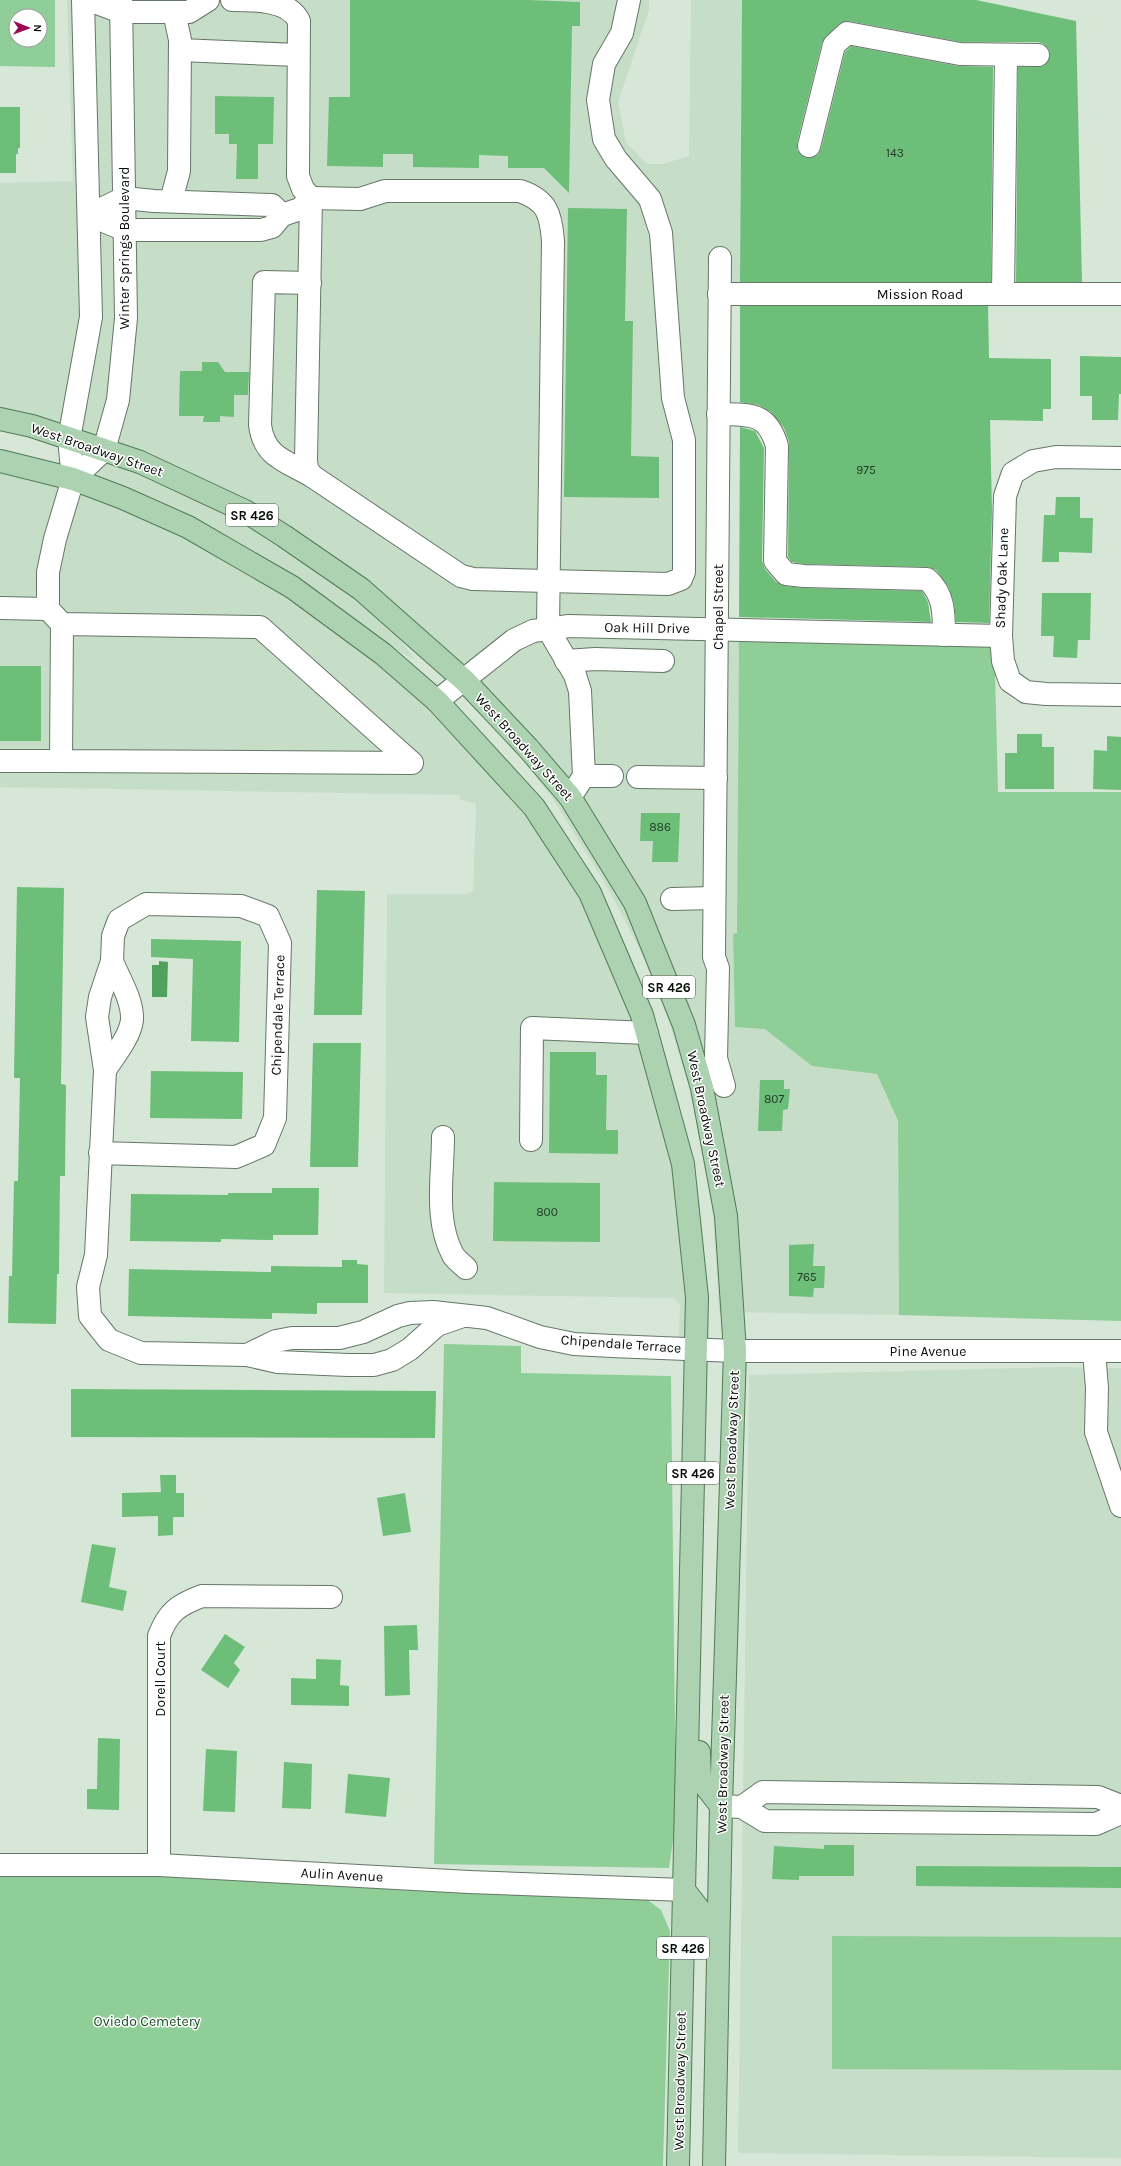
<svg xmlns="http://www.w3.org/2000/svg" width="1121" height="2166" viewBox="0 0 1121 2166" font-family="Karla,sans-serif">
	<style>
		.built { fill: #c6dec8 }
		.green { fill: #8fcf97; fill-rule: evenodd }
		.water { fill: #50a15e }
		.building { fill: #6dbe79 }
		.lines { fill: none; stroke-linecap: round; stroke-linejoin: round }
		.minor-casing { stroke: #667668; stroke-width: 24 }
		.major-casing { stroke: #507a55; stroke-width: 24 }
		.minor { stroke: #fff; stroke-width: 22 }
		.major { stroke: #add2b2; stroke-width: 22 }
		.labels { text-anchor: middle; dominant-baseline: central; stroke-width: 3; stroke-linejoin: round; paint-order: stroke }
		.number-label { font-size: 12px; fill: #223a25 }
		.shield { fill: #fff; stroke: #535653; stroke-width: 1 }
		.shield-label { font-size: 13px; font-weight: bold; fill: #090e09 }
		.street-label { font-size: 14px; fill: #090e09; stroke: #fff }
		.park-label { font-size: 14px; fill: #154f22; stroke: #fff }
	</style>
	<rect width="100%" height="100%" fill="#d6e7d7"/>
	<g class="built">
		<path d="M67,0H73L81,317L61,426L0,410V183L73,181Z"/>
		<path d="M94,0H111L116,318L108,398L97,438L81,433L101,317Z"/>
		<path d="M131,0H649V10L618,102L626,142L647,164H663L689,156L691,0H742L740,285H729L730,249H710L707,620L508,633L448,674L406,615L116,445Z"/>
		<path d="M107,460L136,470L240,519L355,596L391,627L415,660L91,476Z"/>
		<path d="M0,470L76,489L183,535L239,566L438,694L562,849L669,1088L698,1341L679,1340L680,1305L674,1298L384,1293L387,894H466L473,891L476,808L475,803L460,800V795L0,787Z"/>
		<path d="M570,635L707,638L704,966H724L728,639H739L737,934H733L735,1027L765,1028L812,1066L877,1074L898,1122L899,1315L719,1312L713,1214L702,1146L688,1084L670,1025L643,956L609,890L553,799L509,742L460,688L520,648L536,640Z"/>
		<path d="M1060,1367L1121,1368V2158L738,2153L749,1375Z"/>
	</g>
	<g class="green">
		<path d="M0,0H55V67L0,66ZM16,16H40V40H16Z"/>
		<path d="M739,639L991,645L995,669L998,792H1121V1321L899,1315L898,1121L877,1074L812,1066L765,1029L735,1027L733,934L737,933Z"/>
		<path d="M444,1344L521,1346V1373L671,1376L676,1821L669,1868L434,1864Z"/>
		<path d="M0,1875L169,1876L641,1895L661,1910L670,1931L663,2166H0Z"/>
		<path d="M832,1936L1121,1937V2070L832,2069Z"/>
	</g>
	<path class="water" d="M159,961L168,962L167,997H152V965H159Z"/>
	<g class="building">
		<path d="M350,0H528L580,2V26H572L569,193L544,168H508V156L479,155V168L413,167V154H383V167L327,166L329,97H350Z"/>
		<path d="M742,0H976L1076,21L1082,282H1016L1018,67L1044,66L1050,56L1049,49L1044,44L1038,42H961L849,21L839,24L822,42L797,143V150L801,155L806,158L818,155L821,149L845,52L851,46L958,66L993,67L991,282H740Z"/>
		<path d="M215,96L274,97L273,144H258V179H236L237,144H229V134H215Z"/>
		<path d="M0,107H20V148H18V154H16V173H0Z"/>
		<path d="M568,208L627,209L625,321H633L631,456L659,457V498L564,497Z"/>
		<path d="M740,306H988L989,358L1051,359V409H1043V421L990,420L992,511L989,623L956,622L954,602L948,586L936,570L928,567L805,564L792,562L788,557L789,442L784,428L771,412L759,405L740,402Z"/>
		<path d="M1080,356L1121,357V394H1119L1118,420H1092V396H1080Z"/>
		<path d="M202,362H218L225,372H249L248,395H234V417L220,416V422H203L204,416H179L180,371H202Z"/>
		<path d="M740,427L755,431L764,448L762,561L765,569L776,582L785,586L804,588L922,591L928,602L931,622L739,617Z"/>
		<path d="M1056,497H1080V518H1093L1092,553L1059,552V562H1042L1044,515H1055Z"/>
		<path d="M1042,593H1091L1090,640H1078L1077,658L1053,657L1054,636H1041Z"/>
		<rect x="0" y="666" width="41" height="75"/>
		<path d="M1017,734H1042V747H1054V789H1005V753H1017Z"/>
		<path d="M1107,736L1121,737V790L1093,789L1094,750L1107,751Z"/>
		<path d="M641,813H680L678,862H652L653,841H640Z"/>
		<path d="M17,887L64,888L61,1084L66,1085L65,1176H60L59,1274H57L56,1324L8,1323L9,1276H12L14,1181H18L20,1078H14Z"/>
		<path d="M317,890L365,891L362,1015H314Z"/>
		<path d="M151,939L241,941L239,1042L191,1041L193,959L151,957Z"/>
		<path d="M313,1043H361L358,1167H310Z"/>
		<path d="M550,1052H596V1075H607L606,1130H618V1154L549,1153Z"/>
		<path d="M151,1071L243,1072L242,1119L150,1118Z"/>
		<path d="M760,1080H784V1089H790L788,1109L783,1110L782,1131H758Z"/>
		<path d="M494,1182L600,1183V1242L493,1241Z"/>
		<path d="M272,1188H319L318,1235H273V1240L221,1239V1242L130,1241L131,1194L228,1195V1193H272Z"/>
		<path d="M814,1244L813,1266H825L824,1288H814L813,1297L789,1296V1245Z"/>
		<path d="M342,1260H357V1264L368,1265V1303H317V1314L272,1313V1319L128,1316L129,1269L271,1272V1266L342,1267Z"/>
		<path d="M71,1389L436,1391L435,1438L71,1437Z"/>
		<path d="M160,1475H176V1493H184V1517H173V1535L158,1536V1516L122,1517V1493L161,1492Z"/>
		<path d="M405,1493L411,1532L383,1536L377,1498Z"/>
		<path d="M92,1544L116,1548L109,1587L127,1591L123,1611L81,1602Z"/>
		<path d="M417,1625L418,1650H409L410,1695L385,1696L384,1626Z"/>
		<path d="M225,1634L245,1647L234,1663L240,1670L228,1688L201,1670Z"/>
		<path d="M316,1659L341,1660L340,1685L349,1686V1706L291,1705V1678L316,1679Z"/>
		<path d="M98,1738L120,1739L119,1810L87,1809V1789H97Z"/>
		<path d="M206,1749L237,1751L235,1812L203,1811Z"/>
		<path d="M284,1762L312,1764L311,1809L282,1808Z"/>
		<path d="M348,1774L390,1778L386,1817L345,1813Z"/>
		<path d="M824,1845H854V1876H799V1880L772,1879L774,1846L824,1849Z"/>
		<path d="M916,1866L1121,1867V1888L916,1886Z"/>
	</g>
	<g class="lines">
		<g class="minor-casing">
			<g id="minor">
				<path d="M89,0L121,12H189L208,0"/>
				<path d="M232,0C256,0 289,0 299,21L298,176L303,189L311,198L306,460L307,469L312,476L461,576L473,579L668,584L681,579L684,572V440L673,398L661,233L650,199L616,159L604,139L598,100L604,64L622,33L629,0"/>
				<path d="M180,50L298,55"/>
				<path d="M809,146L834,45L847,33L960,54L1038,55"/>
				<path d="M124,198L154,201L272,205L282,215L272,227L261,230H125L89,215Z"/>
				<path d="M171,201L179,171L180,40L174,12"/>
				<path d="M282,215L300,209L311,198L360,199L385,191H520C547,200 551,214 553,241L548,629L575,675L580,691L584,776L570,797"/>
				<path d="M720,258L714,957L718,968L716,1058L724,1086"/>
				<path d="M310,283L264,282L260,425C264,457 286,461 312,476"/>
				<path d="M719,294H1121"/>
				<path d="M1003,294L1006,55"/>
				<path d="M718,414C749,415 767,411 777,446L775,561L786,574L804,576L927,579C944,594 944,613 944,635"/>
				<path d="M1121,458L1056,457L1033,461L1013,473L1005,496L1001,636L1003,661L1010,681L1026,692L1046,694L1121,695"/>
				<path d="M73,479L104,450L118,400L126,318L121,0"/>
				<path d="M0,608L48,609V572L55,539L73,479L69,439L91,317L83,0"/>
				<path d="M48,609L62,624L61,761L412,763L260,627L62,624"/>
				<path d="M566,661L595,659L663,661"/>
				<path d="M437,701L514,640L533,631L569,626L1001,636"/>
				<path d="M0,761H61"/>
				<path d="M584,776H612"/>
				<path d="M638,777L716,778"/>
				<path d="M672,899L714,898"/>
				<path d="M105,1070C114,1056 130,1037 132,1020C133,1000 119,979 112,961"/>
				<path d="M443,1137C443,1175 434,1220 453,1255C456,1260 462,1264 466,1268"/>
				<path d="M531,1140L532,1028L647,1033"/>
				<path d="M100,1153L236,1157L264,1145L275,1118L280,943L268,916L241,906L146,904L119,920L113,936L112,961L100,997L97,1017L105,1070L96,1255L88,1287L90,1316L109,1340L141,1353L247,1355L278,1362L348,1365H374L392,1360L410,1349L437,1325L463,1316"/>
				<path d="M1094,1351L1097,1388L1096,1432L1121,1506"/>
				<path d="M247,1355L276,1341L292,1338H339L363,1332L398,1316L410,1313L433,1312L487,1318L540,1337L574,1344L612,1346L735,1351H1121"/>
				<path d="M721,1806L742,1807L765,1821L1096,1824L1121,1813"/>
				<path d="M742,1807L763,1792L1098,1797L1121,1806"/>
				<path d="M0,1865H159L469,1882L684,1890"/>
				<path d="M159,1865V1636C168,1612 178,1605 202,1596L331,1597"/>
			</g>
		</g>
		<g class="major-casing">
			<g id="major">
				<path d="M0,419L32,426L140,462L245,511L284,536L361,589L465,681L528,748L570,797L635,903L684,1025L702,1088L726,1216L735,1351L721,1806L714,2166"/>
				<path d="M0,461L73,479L123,498L188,527L292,587L383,654L437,701L534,807L590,893L642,1015L683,1164L697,1297L678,2166"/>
				<path d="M699,1752L700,1779L721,1806"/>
				<path d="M684,1890L705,1917V1945"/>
			</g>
		</g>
		<use href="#minor" class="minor"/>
		<use href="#major" class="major"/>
	</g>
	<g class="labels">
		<g class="number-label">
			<text x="895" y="153">143</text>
			<text x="866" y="470">975</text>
			<text x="660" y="827">886</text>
			<text x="774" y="1099">807</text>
			<text x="547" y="1212">800</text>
			<text x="807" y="1277">765</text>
		</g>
		<g class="shield">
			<rect x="226" y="504" width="52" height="22" rx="3"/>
			<rect x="643" y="976" width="52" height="22" rx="3"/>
			<rect x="667" y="1462" width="52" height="22" rx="3"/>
			<rect x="657" y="1937" width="52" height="22" rx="3"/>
		</g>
		<g class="shield-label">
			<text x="252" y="515">SR 426</text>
			<text x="669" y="987">SR 426</text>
			<text x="693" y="1473">SR 426</text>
			<text x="683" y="1948">SR 426</text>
		</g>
		<g class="street-label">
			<text transform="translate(124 248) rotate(-90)">Winter Springs Boulevard</text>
			<text x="920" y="294">Mission Road</text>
			<text transform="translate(97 450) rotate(19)">West Broadway Street</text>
			<text transform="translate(1002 578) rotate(-88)">Shady Oak Lane</text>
			<text transform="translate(718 607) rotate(-90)">Chapel Street</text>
			<text transform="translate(647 628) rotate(1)">Oak Hill Drive</text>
			<text transform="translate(524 747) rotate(48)">West Broadway Street</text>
			<text transform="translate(278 1015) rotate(-88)">Chipendale Terrace</text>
			<text transform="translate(706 1119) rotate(78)">West Broadway Street</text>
			<text transform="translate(621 1344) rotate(4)">Chipendale Terrace</text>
			<text x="928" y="1351">Pine Avenue</text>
			<text transform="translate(732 1440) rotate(-88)">West Broadway Street</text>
			<text transform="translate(160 1679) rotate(-90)">Dorell Court</text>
			<text transform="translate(723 1764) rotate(-89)">West Broadway Street</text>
			<text transform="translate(342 1875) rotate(3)">Aulin Avenue</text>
			<text transform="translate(680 2081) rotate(-89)">West Broadway Street</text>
		</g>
		<g class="park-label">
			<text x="147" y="2021">Oviedo Cemetery</text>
		</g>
	</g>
	<g transform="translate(28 28) rotate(91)"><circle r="19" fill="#ffffff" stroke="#9d9f9d"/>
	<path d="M0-3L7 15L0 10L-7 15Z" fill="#9c0856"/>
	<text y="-6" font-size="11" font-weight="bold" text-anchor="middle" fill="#090e09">N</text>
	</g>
</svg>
